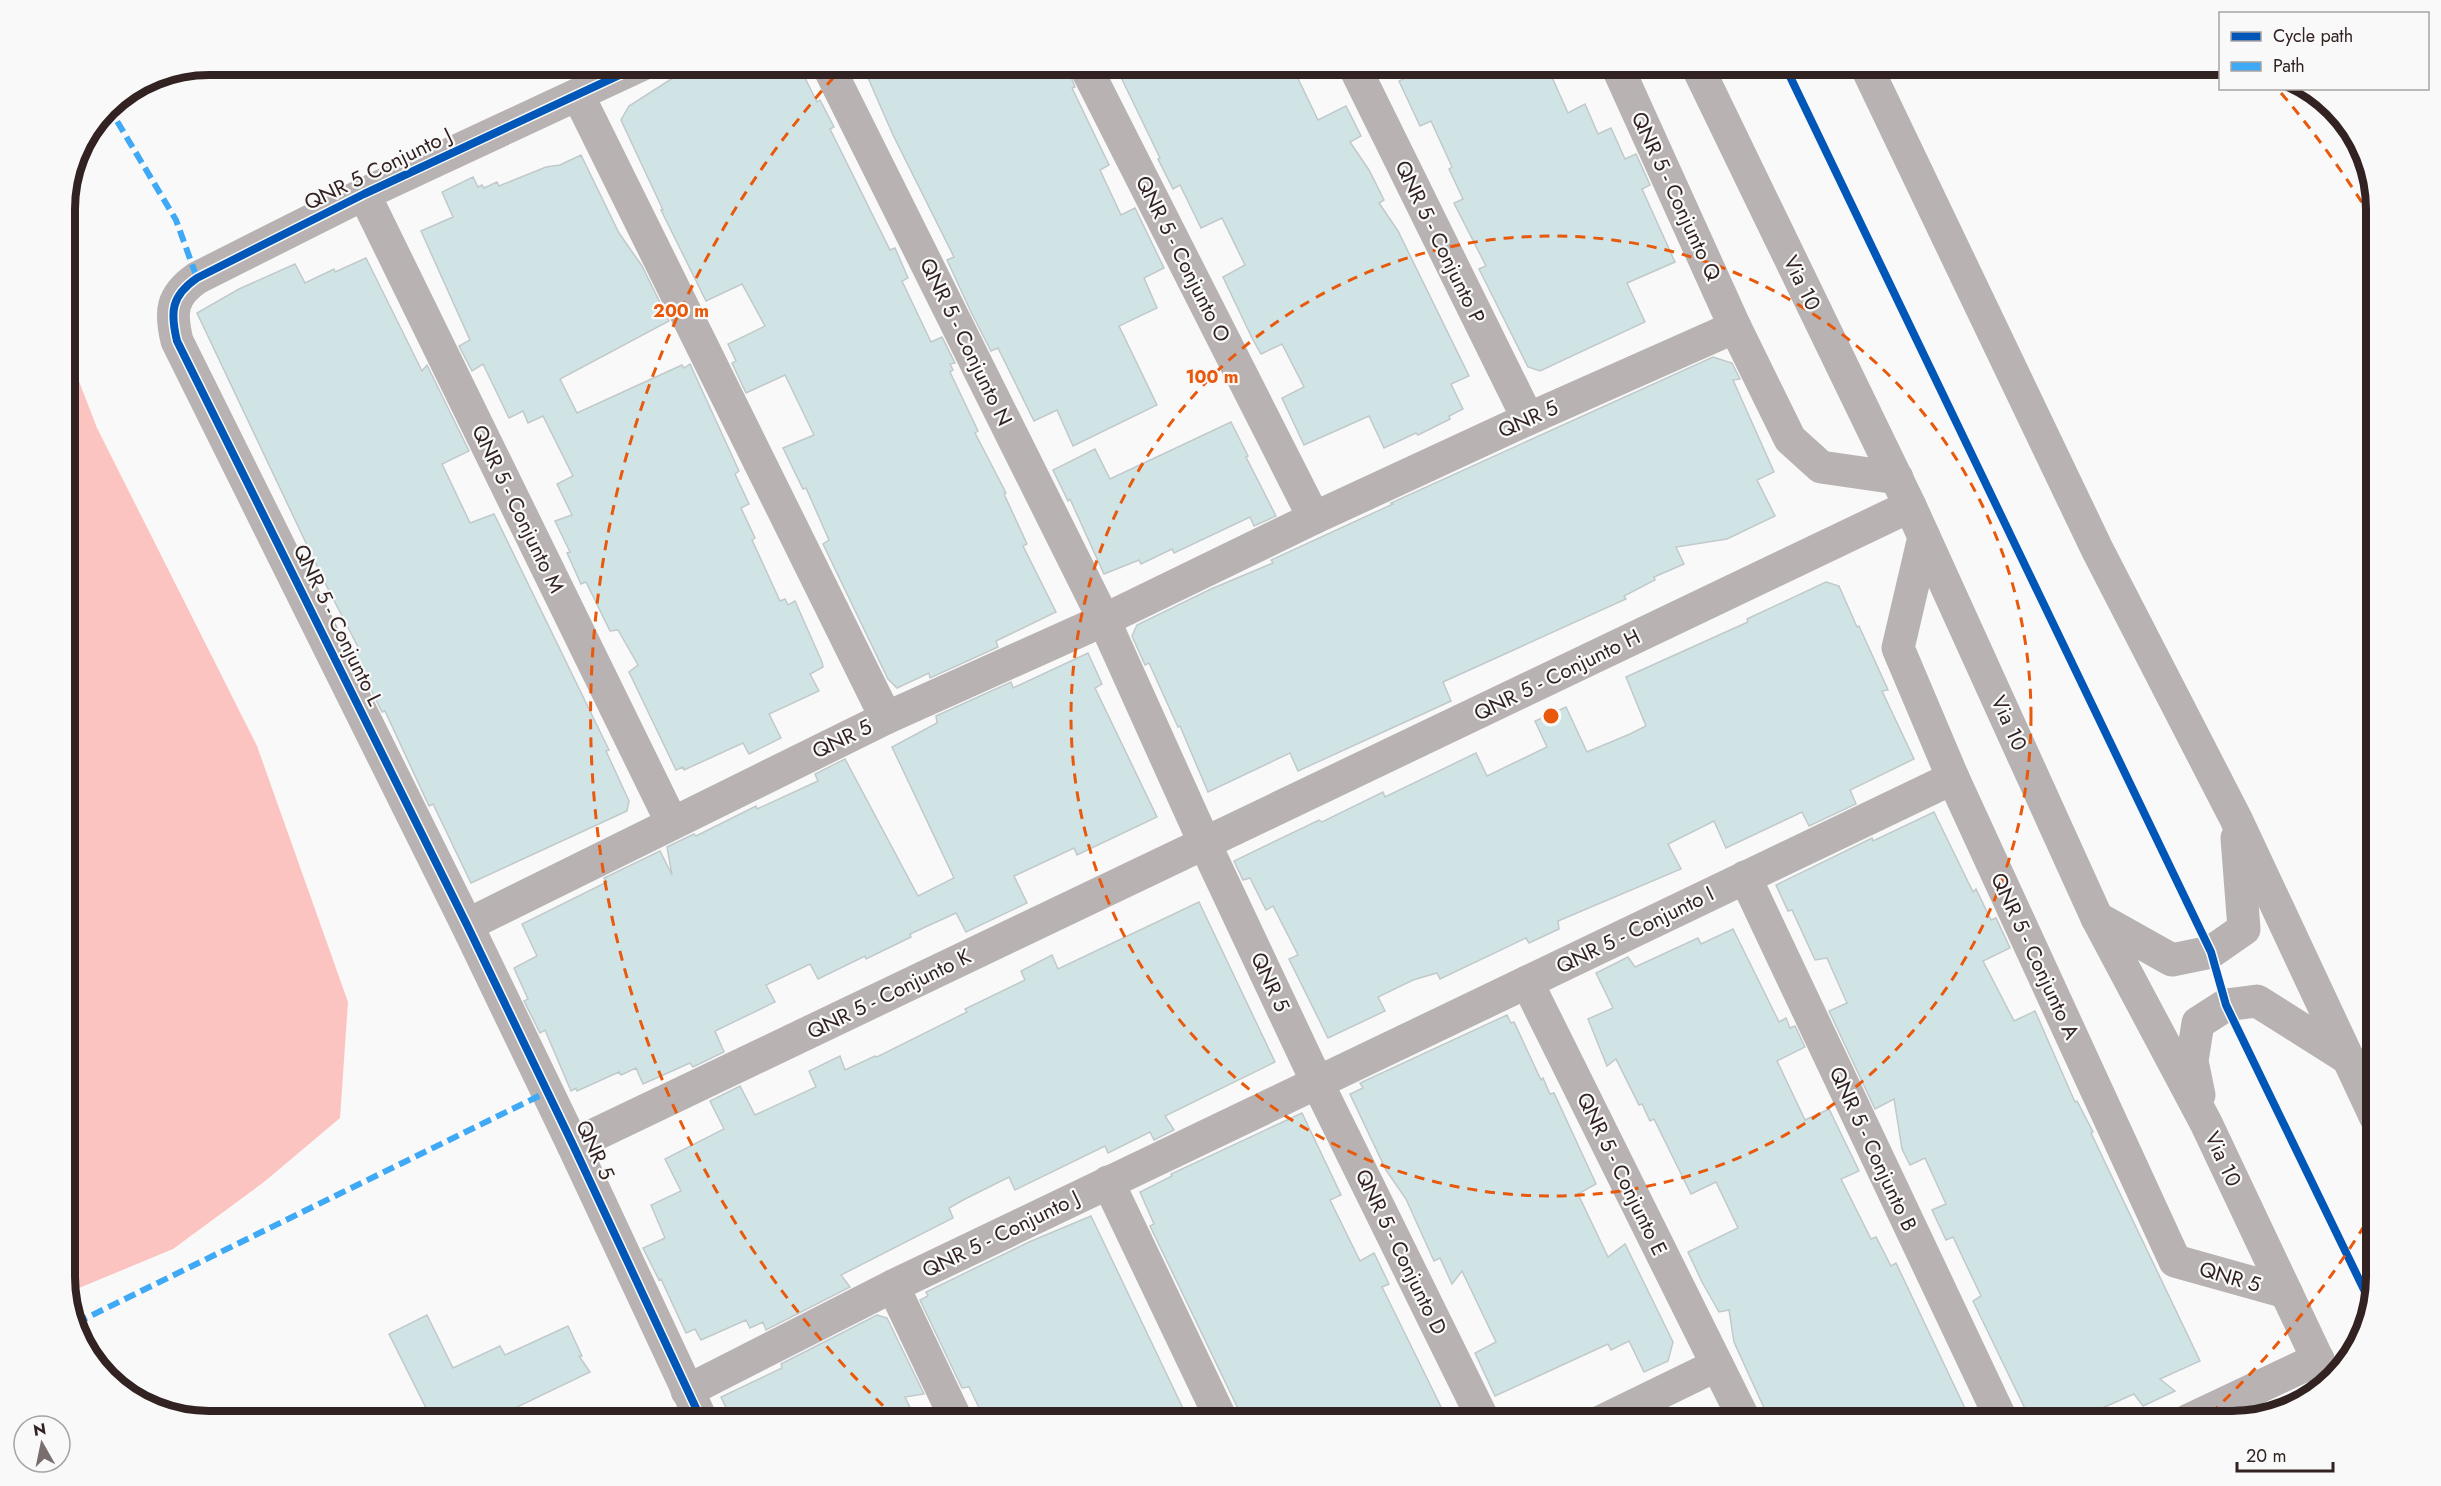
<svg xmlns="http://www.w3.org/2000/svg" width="2441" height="1486" viewBox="0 0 2441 1486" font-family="Jost,sans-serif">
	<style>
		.water { fill: #fcc4c0 }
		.building { fill: #d0e4e6; stroke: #c1c9ca; stroke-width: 1.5 }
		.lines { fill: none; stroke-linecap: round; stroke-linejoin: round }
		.minor { stroke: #b8b3b2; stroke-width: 33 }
		.secondary { stroke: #b8b2b2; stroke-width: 33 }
		.quiet { stroke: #3fa9f5; stroke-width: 6; stroke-dasharray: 12 6; stroke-linecap: butt }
		.cycleway-casing { stroke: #f9f9f9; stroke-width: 11 }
		.cycleway { stroke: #0057b8; stroke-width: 8 }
		.ring { fill: none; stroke: #e8590c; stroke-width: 3; stroke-dasharray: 10 8 }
		.labels { text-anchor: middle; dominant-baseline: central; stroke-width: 4.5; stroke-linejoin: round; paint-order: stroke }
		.street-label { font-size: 21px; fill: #322322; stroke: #f9f9f9 }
		.rim { fill: none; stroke: #322322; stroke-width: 8 }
		.centre { fill: #e8590c; stroke: #f9f9f9; stroke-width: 3 }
		.ring-label { font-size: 18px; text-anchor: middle; font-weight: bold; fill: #e8590c; stroke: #f9f9f9; stroke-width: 4.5; stroke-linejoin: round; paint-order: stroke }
	</style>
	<rect width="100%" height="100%" fill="#f9f9f9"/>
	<path class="water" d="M65,345L97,428L257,746L348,1002L340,1118L264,1182L173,1249L67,1293L65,1286Z"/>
	<g class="building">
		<path d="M700,64H798L817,102L820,100L834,127L830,129L890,250L895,248L908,278L902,281L931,342L942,337L955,363L950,364L953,370L950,372L978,431L975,433L1006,493L1004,494L1027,544L1023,546L1056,612L996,641L998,647L930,678L929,673L897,688L888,679L823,544L829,540L806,488L803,489L783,448L814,435L785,375L746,393L732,363L736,361L728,344L765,326L742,284L706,301L661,210H663L621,120L629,106L676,76Z"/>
		<path d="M862,64H1066L1075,87L1072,88L1109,165L1100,170L1121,215L1135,208L1164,268L1144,278L1157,308L1119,326L1157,405L1073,446L1057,410L1034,421L998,348L991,351L971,312L947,260L954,257L893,135Z"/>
		<path d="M1105,64H1291L1318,120L1346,106L1361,136L1350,142L1369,170L1384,200L1379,203L1398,231L1469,376L1451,384L1463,409L1449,416L1450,419L1418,435L1416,433L1384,448L1369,416L1304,445L1282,398L1304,387L1282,344L1261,354L1252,338L1223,277L1245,265L1222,218L1201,228L1180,185L1173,189L1158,159L1160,158L1116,67L1108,71Z"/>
		<path d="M1433,64H1546L1568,113L1585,104L1598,134L1611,128L1625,159L1636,154L1650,185L1642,189L1675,262L1627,283L1645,322L1540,371L1528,367L1479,269L1486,266L1454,203L1463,199L1449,169L1452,167L1431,121L1420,126L1399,81Z"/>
		<path d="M581,155L619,233L642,266L669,321L560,379L577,413L682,365L684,368L690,364L739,471L735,474L749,504L741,508L755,538L752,540L780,601L785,599L788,605L795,601L822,662L823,667L810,674L819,691L769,714L781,738L749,754L743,743L684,770L683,767L676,770L629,672L638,665L618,630L610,631L586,582L581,584L567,553L570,552L555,521L572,515L557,484L573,476L543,416L528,423L523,411L509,418L483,364L472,371L459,346L470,340L421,231L453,217L442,192L473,177L478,187L482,185L484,188L497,182L499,186L546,167L560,165Z"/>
		<path d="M366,258L422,371L427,365L469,451L442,464L470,523L494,514L609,750L606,751L629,801L627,811L471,883L433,804L429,806L385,711L382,712L354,655L360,651L324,581L197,313L239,289L295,264L305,283L334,269L335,272Z"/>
		<path d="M1713,357L1732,363L1740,379L1733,380L1774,472L1757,480L1775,516L1727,539L1676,547L1684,564L1654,577L1655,580L1624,596L1626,599L1443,682L1451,701L1298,771L1290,753L1208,792L1180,726L1178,727L1149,663L1145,665L1132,636L1137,625L1211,589L1273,563L1271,560L1393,504L1391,503Z"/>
		<path d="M1231,422L1248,456L1246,457L1276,516L1254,526L1250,517L1174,553L1172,549L1141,564L1139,560L1104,574L1070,499L1068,501L1053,470L1095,449L1110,479Z"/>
		<path d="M1826,582L1839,586L1857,627L1859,626L1888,690L1882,691L1914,759L1850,790L1856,804L1809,826L1802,812L1726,848L1714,821L1668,844L1681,869L1558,921L1559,929L1529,943L1526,938L1440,979L1437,973L1413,980L1378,997L1385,1011L1328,1038L1289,959L1298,955L1273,906L1266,910L1250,878L1243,880L1234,861L1319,820L1322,822L1383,792L1385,797L1476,753L1487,776L1547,747L1535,721L1566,707L1587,752L1630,734L1646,726L1626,677L1748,622L1747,619Z"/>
		<path d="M1088,653L1102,684L1095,688L1157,817L1077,855L1074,848L1014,876L1027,903L966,932L956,913L910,934L911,937L866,959L865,956L818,979L810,964L766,985L775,1002L715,1031L724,1052L693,1067L690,1063L643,1084L636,1068L621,1075L619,1072L577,1091L576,1088L571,1091L545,1030L540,1033L524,1001L528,999L514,968L537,956L522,924L607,882L604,878L660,851L672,875L667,847L694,834L696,836L756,806L757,809L818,781L815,774L845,759L918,896L954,878L892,747L937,723L936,716L1011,682L1013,688Z"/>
		<path d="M1934,812L1973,892L1976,889L1991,920L1996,918L2010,948L1983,961L2014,1021L2035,1011L2075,1102L2077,1101L2093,1132L2091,1133L2200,1361L2160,1379L2175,1391L2143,1406L2134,1394L2073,1421H2031L1973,1301L1981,1296L1953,1237L1946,1240L1932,1210L1946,1204L1925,1158L1910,1165L1902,1149L1894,1099L1875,1109L1829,1011L1847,1003L1827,958L1815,960L1792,910L1788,911L1776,885L1872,838L1873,841Z"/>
		<path d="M1199,902L1275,1062L1165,1116L1174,1130L1154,1140L1150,1132L1108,1153L1105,1146L1015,1190L1009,1177L965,1199L949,1208L953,1218L841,1275L850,1287L766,1330L763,1322L750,1328L746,1320L701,1340L695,1329L686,1333L661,1279L659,1280L643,1248L665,1238L651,1205L681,1191L665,1159L724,1129L710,1101L740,1086L755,1115L816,1087L809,1071L840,1056L845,1070L875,1056L877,1057L967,1012L965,1009L1025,980L1021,971L1052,955L1058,969Z"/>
		<path d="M1733,929L1779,1022L1786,1018L1790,1028L1795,1026L1805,1047L1777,1061L1805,1120L1829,1109L1859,1171L1841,1179L1871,1239L1876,1237L1891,1266L1896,1263L1971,1421H1770L1734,1342L1729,1310L1719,1312L1702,1282L1688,1252L1738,1228L1716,1182L1691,1194L1654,1119L1650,1121L1642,1104L1639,1105L1616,1059L1607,1066L1588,1019L1613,1008L1596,973L1628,957L1635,967L1698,938L1701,944Z"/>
		<path d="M1507,1015L1511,1023L1514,1022L1541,1080L1543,1078L1550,1094L1554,1093L1596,1184L1578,1194L1608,1257L1625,1244L1673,1342L1668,1361L1644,1372L1629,1341L1611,1350L1608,1344L1495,1396L1475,1353L1496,1342L1462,1271L1452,1284L1440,1258L1434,1261L1406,1199L1386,1170L1350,1094L1363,1088L1360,1083Z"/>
		<path d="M1302,1113L1341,1195L1330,1200L1360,1261L1374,1253L1389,1284L1382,1287L1448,1421H1244L1150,1226L1154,1224L1140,1192L1172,1176L1171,1174Z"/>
		<path d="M1091,1216L1189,1421L986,1422L969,1387L962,1388L920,1300L928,1296L926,1292L1029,1242Z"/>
		<path d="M427,1315L453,1368L500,1346L505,1355L568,1326L582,1356H579L590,1372L515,1408L521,1422H433L389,1334Z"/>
		<path d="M877,1315L887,1318L924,1394L905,1397L917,1422H733L721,1397L782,1368L781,1364Z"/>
	</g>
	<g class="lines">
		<g class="minor">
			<path d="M643,64L364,194L197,278C171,296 170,312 177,341L467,925L573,1145L702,1421"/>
			<path d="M827,64L1104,620L1205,844L1317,1082L1484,1421"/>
			<path d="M1084,64L1314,518"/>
			<path d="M1353,64L1528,419"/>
			<path d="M1616,64L1735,327L1790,439L1821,467L1897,478"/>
			<path d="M578,95L886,718"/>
			<path d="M364,194L672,823"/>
			<path d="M1924,537L1898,648L1953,778L2175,1261L2286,1292"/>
			<path d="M1745,877L2002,1421"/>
			<path d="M467,925L886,718L1104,620L1314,518L1528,419L1735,327"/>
			<path d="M1527,982L1745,1421"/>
			<path d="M573,1145L1910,506"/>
			<path d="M1108,1182L1222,1421"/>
			<path d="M893,1286L957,1421"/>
			<path d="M687,1391L893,1286L1953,778"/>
			<path d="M1602,1421L1717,1365"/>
			<path d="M2187,1421L2318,1359"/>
		</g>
		<g class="secondary">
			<path d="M1696,64L1910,506L2097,918L2206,1123L2327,1379"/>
			<path d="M1865,64L2097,549L2236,819L2376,1118"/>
			<path d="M2097,918L2172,960L2211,952L2244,929L2237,838"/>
			<path d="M2199,1095L2192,1061L2198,1023L2226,1005L2257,1001L2349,1059"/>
		</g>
		<g class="quiet">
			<path d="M108,106L176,220L197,278"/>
			<path d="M76,1323L547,1092"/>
		</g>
		<g class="cycleway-casing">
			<g id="cycleway">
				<path d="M643,64L364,194L197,278C171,296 170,312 177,341L467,925L573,1145L702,1421"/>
				<path d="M1784,64L2211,952L2226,1005L2370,1302"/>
			</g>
		</g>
		<use href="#cycleway" class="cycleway"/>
	</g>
	<g class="ring">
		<circle cx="1551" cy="716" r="480"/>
		<path d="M2374 1210A960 960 0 0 1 2206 1418M896 1418A960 960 0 0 1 843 67M2281 93A960 960 0 0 1 2374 222"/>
	</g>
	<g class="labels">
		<g class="street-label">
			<text transform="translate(378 169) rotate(-26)">QNR 5 Conjunto J</text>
			<text transform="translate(1676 196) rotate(65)">QNR 5 - Conjunto Q</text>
			<text transform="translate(1440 242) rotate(64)">QNR 5 - Conjunto P</text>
			<text transform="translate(1183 259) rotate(63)">QNR 5 - Conjunto O</text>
			<text transform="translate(1802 283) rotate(64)">Via 10</text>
			<text transform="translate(966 342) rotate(64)">QNR 5 - Conjunto N</text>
			<text transform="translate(1528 419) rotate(-24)">QNR 5</text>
			<text transform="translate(518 509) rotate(64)">QNR 5 - Conjunto M</text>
			<text transform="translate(338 625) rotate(64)">QNR 5 - Conjunto L</text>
			<text transform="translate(1557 675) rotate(-26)">QNR 5 - Conjunto H</text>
			<text transform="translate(2009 723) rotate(66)">Via 10</text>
			<text transform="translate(842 739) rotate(-26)">QNR 5</text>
			<text transform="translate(1635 930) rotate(-26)">QNR 5 - Conjunto I</text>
			<text transform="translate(2035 956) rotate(65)">QNR 5 - Conjunto A</text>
			<text transform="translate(1270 982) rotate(65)">QNR 5</text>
			<text transform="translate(889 994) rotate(-26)">QNR 5 - Conjunto K</text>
			<text transform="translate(1873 1149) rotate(65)">QNR 5 - Conjunto B</text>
			<text transform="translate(595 1150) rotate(65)">QNR 5</text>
			<text transform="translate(2223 1159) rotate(65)">Via 10</text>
			<text transform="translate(1622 1174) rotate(64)">QNR 5 - Conjunto E</text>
			<text transform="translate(1001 1234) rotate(-26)">QNR 5 - Conjunto J</text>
			<text transform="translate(1401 1252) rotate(64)">QNR 5 - Conjunto D</text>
			<text transform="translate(2230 1277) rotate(16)">QNR 5</text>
		</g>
	</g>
	<path d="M0 0H2441V1486H0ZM209 75H2232A134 134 0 0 1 2366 209V1277A134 134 0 0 1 2232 1411H209A134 134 0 0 1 75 1277V209A134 134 0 0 1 209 75Z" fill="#f9f9f9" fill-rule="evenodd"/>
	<path class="rim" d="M209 75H2232A134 134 0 0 1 2366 209V1277A134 134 0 0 1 2232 1411H209A134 134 0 0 1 75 1277V209A134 134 0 0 1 209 75Z"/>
	<circle cx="1551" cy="716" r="9" class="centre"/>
	<g class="ring-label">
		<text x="681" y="317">200 m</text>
		<text x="1212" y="383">100 m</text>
	</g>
	<rect x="2219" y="12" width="210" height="78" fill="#f9f9f9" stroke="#a9a3a3" stroke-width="1.5"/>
	<rect x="2231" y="32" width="30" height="9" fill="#0057b8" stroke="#a9a3a3" stroke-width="1.5"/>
	<text x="2273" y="42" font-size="18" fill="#322322">Cycle path</text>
	<rect x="2231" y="62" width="30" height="9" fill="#3fa9f5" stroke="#a9a3a3" stroke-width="1.5"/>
	<text x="2273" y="72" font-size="18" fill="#322322">Path</text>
	<g transform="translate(42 1444) rotate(351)"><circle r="28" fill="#f9f9f9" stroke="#a9a3a3" stroke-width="1.5"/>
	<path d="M0-4.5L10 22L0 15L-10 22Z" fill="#786e6d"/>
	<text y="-9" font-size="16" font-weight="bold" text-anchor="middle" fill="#322322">N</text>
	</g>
	<path d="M2237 1462v9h96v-9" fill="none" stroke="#322322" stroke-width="3"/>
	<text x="2246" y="1462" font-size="18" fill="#322322" stroke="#f9f9f9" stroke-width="4.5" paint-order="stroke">20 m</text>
</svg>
